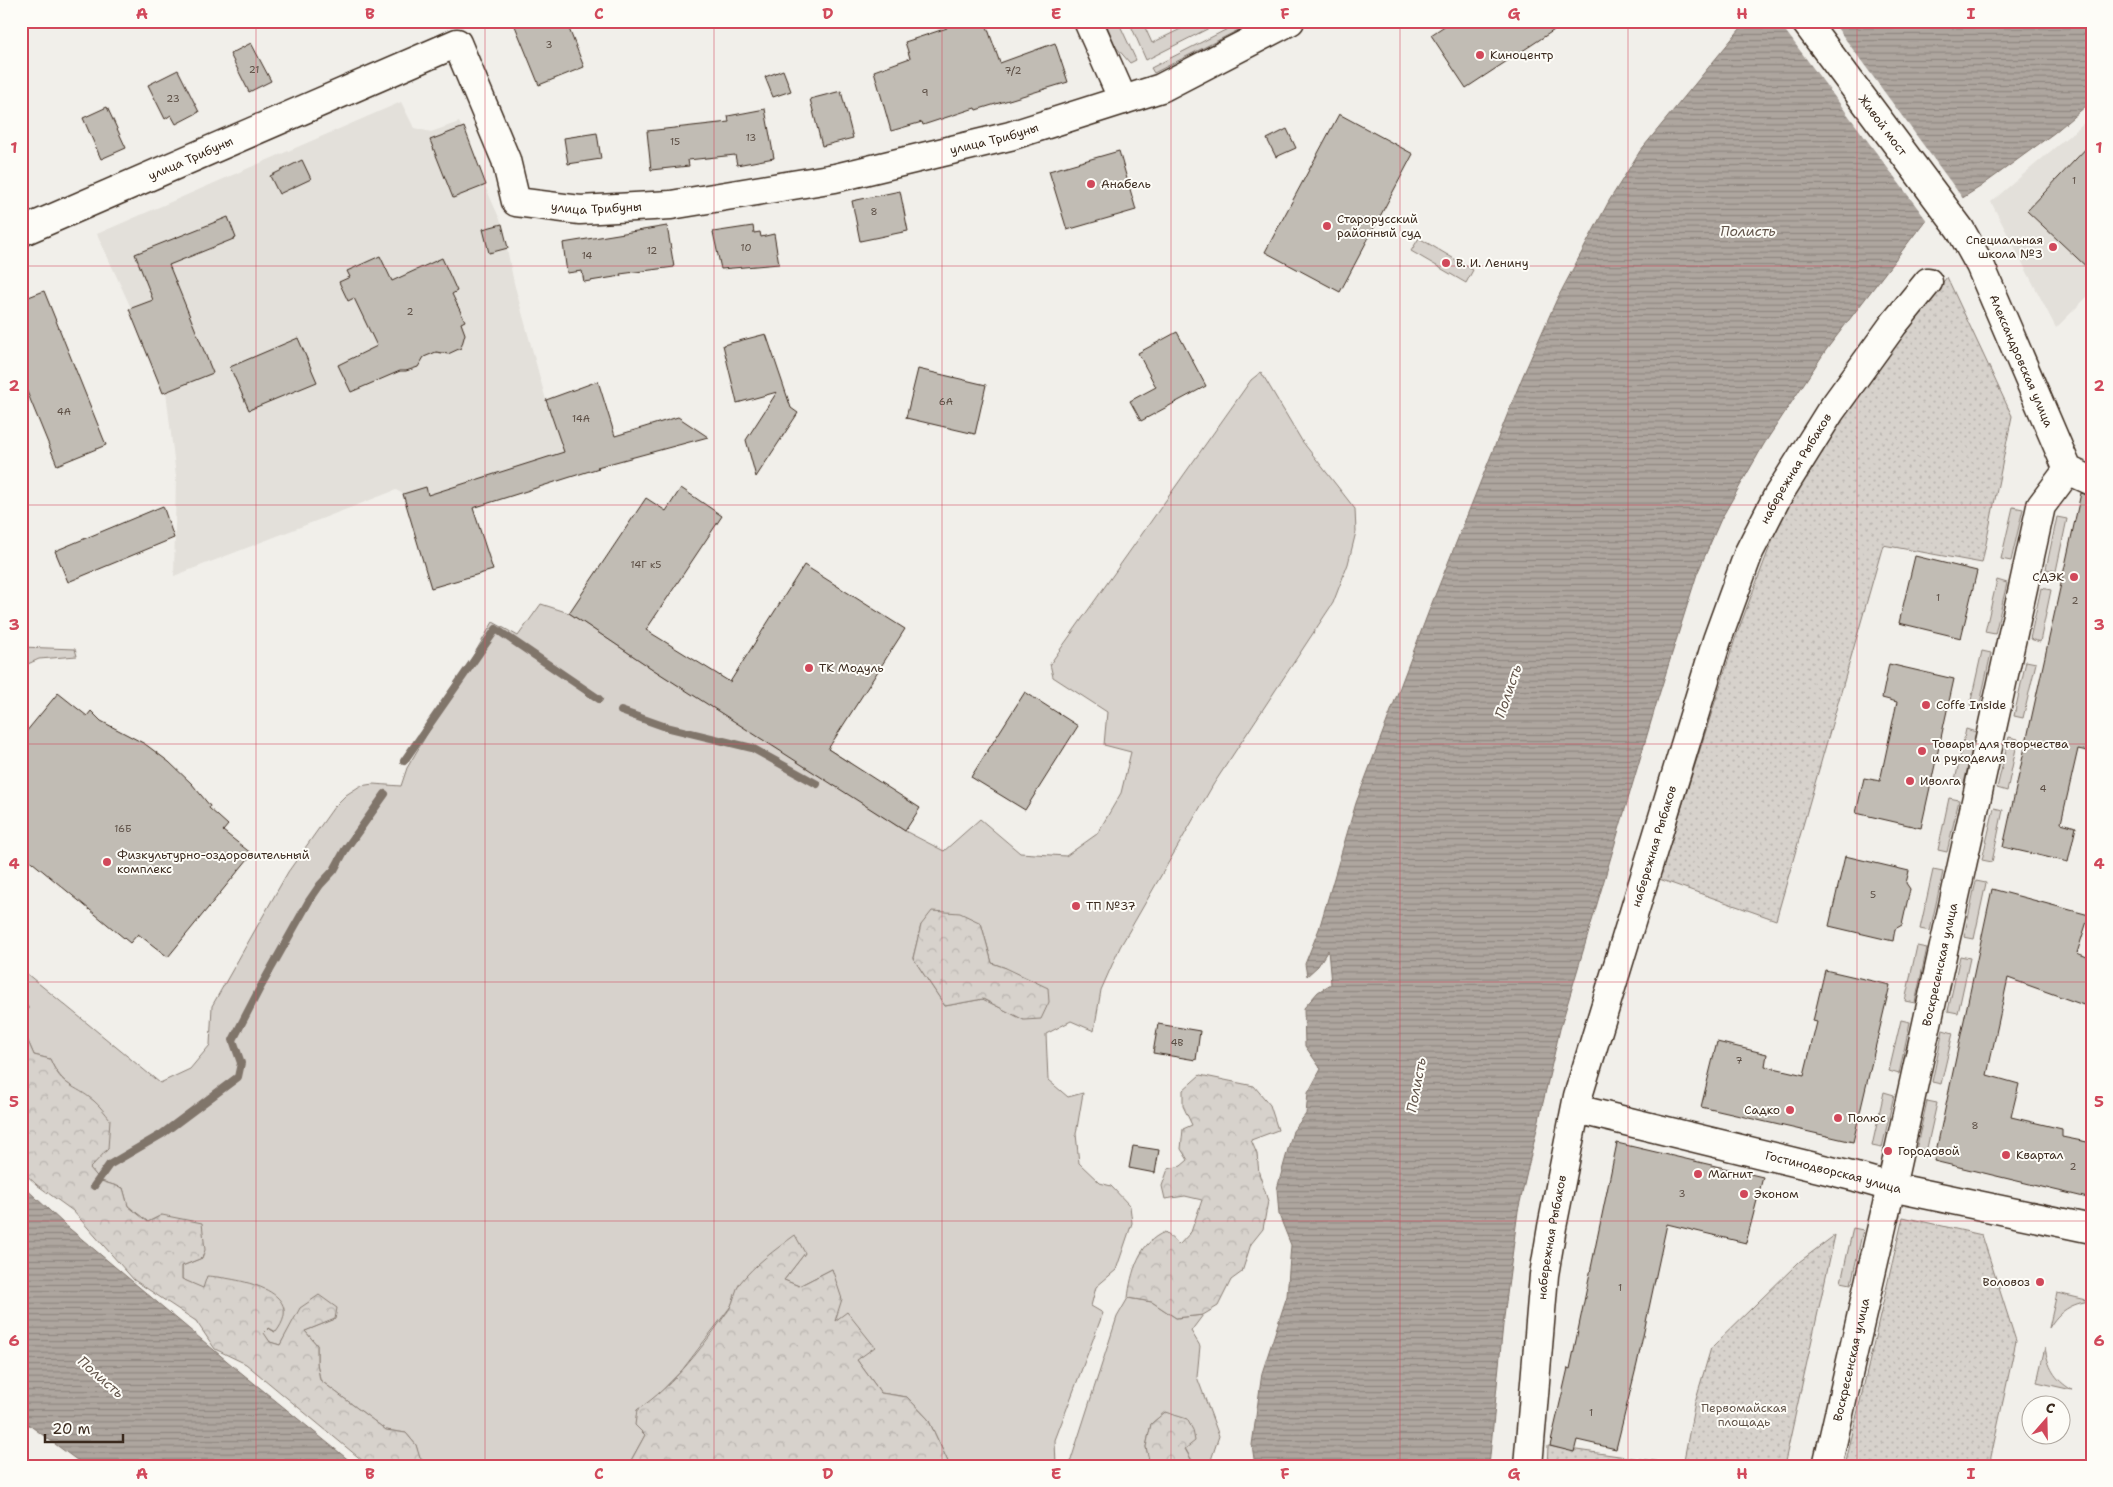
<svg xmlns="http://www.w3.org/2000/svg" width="2113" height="1487" viewBox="0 0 2113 1487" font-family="'Shantell Sans',sans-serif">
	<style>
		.built { fill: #e3e0da }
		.grass { fill: #d7d2cc; stroke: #897e75; fill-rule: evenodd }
		.forest { fill: url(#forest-crowns); stroke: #897e75 }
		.park { fill: url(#park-dots); stroke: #897e75 }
		.water { fill: url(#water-rules); stroke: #80746b }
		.pier { fill: #f1efea }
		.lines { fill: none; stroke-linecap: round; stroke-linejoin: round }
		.stream { stroke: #80746b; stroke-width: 8 }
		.building { fill: #c1bcb4; stroke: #3b2a1e }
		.minor-casing { stroke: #3b2a1e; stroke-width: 31 }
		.minor { stroke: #fdfcf7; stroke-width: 28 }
		.grid { fill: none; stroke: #d1495b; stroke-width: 1; stroke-opacity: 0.55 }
		.poi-dot { fill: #d1495b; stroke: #fdfcf7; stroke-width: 2 }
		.labels { text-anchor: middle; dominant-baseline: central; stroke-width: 4; stroke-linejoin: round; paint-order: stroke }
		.number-label { font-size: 10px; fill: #5c4e44 }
		.poi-label { font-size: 12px; fill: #3b2a1e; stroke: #fdfcf7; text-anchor: start }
		.street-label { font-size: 12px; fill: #3b2a1e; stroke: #fdfcf7 }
		.park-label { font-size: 12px; fill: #62544a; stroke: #fdfcf7 }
		.water-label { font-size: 14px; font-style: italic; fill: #63554b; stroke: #fdfcf7 }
		.neatline { fill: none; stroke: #d1495b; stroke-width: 2 }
		.grid-label { font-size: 16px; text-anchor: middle; font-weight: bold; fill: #d1495b }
	</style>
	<defs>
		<pattern id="forest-crowns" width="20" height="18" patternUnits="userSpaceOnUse" patternTransform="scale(1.25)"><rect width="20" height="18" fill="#d7d2cc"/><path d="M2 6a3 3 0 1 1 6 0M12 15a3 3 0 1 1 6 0" fill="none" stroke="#b9b4af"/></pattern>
		<pattern id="park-dots" width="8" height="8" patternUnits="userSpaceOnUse" patternTransform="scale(1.25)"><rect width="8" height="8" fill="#d7d2cc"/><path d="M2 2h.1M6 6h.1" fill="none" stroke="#b9b4af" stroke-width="1.8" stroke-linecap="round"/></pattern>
		<pattern id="water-rules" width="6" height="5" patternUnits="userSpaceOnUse" patternTransform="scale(1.25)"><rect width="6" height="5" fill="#aea69f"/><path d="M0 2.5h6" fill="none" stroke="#8f8781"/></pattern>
	</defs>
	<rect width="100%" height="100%" fill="#f1efea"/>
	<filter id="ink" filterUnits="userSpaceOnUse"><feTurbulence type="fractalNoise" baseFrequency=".02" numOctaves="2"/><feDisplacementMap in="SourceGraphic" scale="10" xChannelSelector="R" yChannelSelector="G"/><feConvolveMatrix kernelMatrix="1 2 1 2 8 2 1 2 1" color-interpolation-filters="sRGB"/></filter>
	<g filter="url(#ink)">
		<g class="built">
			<path d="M401,102L414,128L431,132L459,122L462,128L464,127L485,186L502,224L514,283L546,400L572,477L414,527L403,494L396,490L174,576L176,476L166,392L163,393L129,309L131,308L97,234Z"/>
			<path d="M2092,116V292L2056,328L1991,202Z"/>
		</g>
		<g class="grass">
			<path d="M1105,21H1118L1136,60L1130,63L1116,47Z"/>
			<path d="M1129,21H1142L1152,43L1197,21H1223L1146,60Z"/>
			<path d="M1243,21H1256L1154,73L1151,68Z"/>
			<path d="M1419,238L1473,270L1466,283L1411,251Z"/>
			<path d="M1261,372L1302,441L1355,509L1356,532L1348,564L1333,603L1213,785L1120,947L1101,990L1094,1031L1071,1021L1046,1034L1048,1080L1068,1097L1083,1093L1076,1134L1079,1163L1100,1183L1111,1186L1130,1206L1132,1223L1116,1270L1096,1287L1091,1306L1103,1313L1055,1440L1056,1466H950L928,1419L907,1397L881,1393L857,1360L834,1322L832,1269L799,1286L784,1280L805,1253L739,1285L731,1306L683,1369L654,1399L637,1410L645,1435L628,1466H430L419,1458L416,1445L406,1433L386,1430L320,1380L317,1363V1345L305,1331L335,1319L290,1328L280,1345L270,1342L263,1333L269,1328L275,1332L203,1289L182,1279V1266L202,1258L162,1215L148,1222L128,1206L123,1188L101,1181L89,1167L108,1149L94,1101C74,1089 59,1081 50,1059L34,1055L24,1032L28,1008L21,999V969L160,1083L190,1069L210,1045L212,1006L288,872L334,807L346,795L360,786L373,784L401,786L407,768L493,622L518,636L541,604L569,613L653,669L814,771L828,749L850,763L835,785L905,831L940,849L944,851L980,819L1020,853L1066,856L1097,834L1121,793L1131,752L1104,745L1107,712L1053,677L1050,664L1251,380ZM981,923L992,963L1006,968L1024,1020L983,999L945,1006L913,958L921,925Z"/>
			<path d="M2013,507L2023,509L2011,561L2001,559Z"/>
			<path d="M2057,517L2067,519L2056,571L2046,569Z"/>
			<path d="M1997,580L2007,583L1995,634L1985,632Z"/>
			<path d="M2041,588L2051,590L2040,642L2030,639Z"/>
			<path d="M21,647L75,649L77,656L39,659L21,667Z"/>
			<path d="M1982,651L1991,653L1979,708L1970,705Z"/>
			<path d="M2026,661L2036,663L2023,718L2014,716Z"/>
			<path d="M1966,729L1976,732L1964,783L1955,781Z"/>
			<path d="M2009,737L2018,739L2007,791L1997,788Z"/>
			<path d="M1949,798L1959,800L1947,852L1938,850Z"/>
			<path d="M1994,808L2003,810L1992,862L1982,860Z"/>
			<path d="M1933,870L1943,872L1930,931L1920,929Z"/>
			<path d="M1976,881L1986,883L1974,939L1964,937Z"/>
			<path d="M1917,946L1927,948L1915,1003L1905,1001Z"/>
			<path d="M1960,956L1970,958L1958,1013L1948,1011Z"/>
			<path d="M1901,1020L1910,1022L1899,1074L1889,1071Z"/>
			<path d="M1943,1030L1953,1033L1941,1084L1932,1082Z"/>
			<path d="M1884,1092L1894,1095L1882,1148L1872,1146Z"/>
			<path d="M1927,1101L1937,1103L1925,1157L1915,1154Z"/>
			<path d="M1853,1228L1863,1230L1851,1284L1841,1282Z"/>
			<path d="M2057,1293L2091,1301C2072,1303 2059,1311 2049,1328Z"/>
			<path d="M1128,1298L1152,1302L1176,1318L1203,1315L1191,1331L1200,1346L1197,1377L1219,1436L1209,1466H1195L1165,1412L1151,1424L1146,1447L1150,1464L1152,1466H1073L1070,1463L1117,1317Z"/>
			<path d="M2045,1347C2048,1367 2054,1379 2072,1390L2037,1382Z"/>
		</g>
		<g class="forest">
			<path d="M932,911L960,913L981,923L992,963L1006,968L1048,988L1049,1002L1041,1019L1024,1020L983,999L945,1006L913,958L921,925Z"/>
			<path d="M21,999L28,1007L24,1032L34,1055L50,1059C62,1088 74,1084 94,1101C100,1106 105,1113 110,1119L108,1149L90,1168L101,1181L123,1188L128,1206L148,1222L162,1215L202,1223L205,1250L202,1258L182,1266V1279L203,1288L207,1276C234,1278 309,1289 276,1332L269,1328L264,1333L270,1342L280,1345L300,1308L319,1295L337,1308L335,1319L305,1331L317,1345V1363L320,1380L386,1430L406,1433L416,1445L420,1458L430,1466H369L246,1364L215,1349L196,1321L134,1280L73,1211L37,1185L21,1170Z"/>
			<path d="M1200,1075L1254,1086L1270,1105L1278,1130L1251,1140L1257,1154L1259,1173L1268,1201L1263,1229L1251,1244L1242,1272L1231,1280L1218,1306L1203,1315L1176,1318L1152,1302L1128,1298C1131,1273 1139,1242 1165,1232L1179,1245L1191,1232L1202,1200L1185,1196L1165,1199L1162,1186L1168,1169L1181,1166L1188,1160L1181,1149L1183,1129L1192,1125L1183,1106V1090Z"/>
			<path d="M795,1235L805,1253L784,1280L799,1286L832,1269L842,1299L835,1321L847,1312L875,1347L857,1360L881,1393L907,1397L928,1419L950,1466H628L645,1435L635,1425L637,1410C675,1385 704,1345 730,1308C734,1301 735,1290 740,1283C755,1264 775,1250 795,1235Z"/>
			<path d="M1165,1412L1187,1419L1193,1430L1195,1441L1185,1449L1195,1466L1150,1464L1146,1447L1151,1424Z"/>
		</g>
		<g class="park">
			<path d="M1947,277L2012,416L1982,563L1883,545L1776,920L1659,879L1735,639L1784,509L1800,478L1875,369Z"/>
			<path d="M1903,1217L1982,1235L2016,1341L1989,1466H1845Z"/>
			<path d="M1835,1235L1784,1466H1547L1548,1446L1683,1465L1695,1402L1711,1348L1799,1262Z"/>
		</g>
		<g class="water">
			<path d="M1751,21H2092V101L2054,133L1980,187L1924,222L1826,350L1764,444L1721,519L1697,574L1658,698L1560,1029L1518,1211L1503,1325L1489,1466H1255L1252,1445L1262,1373L1287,1296L1291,1245L1279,1215L1277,1189L1293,1131L1306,1114L1308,1093L1321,1069L1305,1046L1304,1008L1318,992L1331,984L1328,950L1318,966L1307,976L1305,964L1319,929L1356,803L1430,608L1522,378L1556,301L1609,201L1640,151L1740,29Z"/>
			<path d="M21,1184L64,1224L233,1366L356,1466H85L21,1419Z"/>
		</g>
		<path class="pier" d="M1778,21H1832L1964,200L1928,222Z"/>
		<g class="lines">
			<g class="stream">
				<path d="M621,711L666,727L752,748L817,784"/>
				<path d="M404,761L496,629L599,699"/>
				<path d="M94,1186L109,1165L162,1134L238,1077L241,1063L233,1040L260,988L309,901L320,885L334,870L345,850L385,794"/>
			</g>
		</g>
		<g class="building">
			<path d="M513,21H566L584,67L539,85Z"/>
			<path d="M944,21H985L1000,63L1055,43L1068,82L976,110L975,108L923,125L922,122L891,131L874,71L910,58L905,42L947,28Z"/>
			<path d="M1452,21H1568L1466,88L1431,35Z"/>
			<path d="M251,43L271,81L249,92L230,54Z"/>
			<path d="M178,70L199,112L176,124L171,115L165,119L148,85Z"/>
			<path d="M783,70L791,91L773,97L765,77Z"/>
			<path d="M841,91L853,138L822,146L810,99Z"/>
			<path d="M107,107L126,148L101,159L83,118Z"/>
			<path d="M765,109L774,158L737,165L735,155L688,160L689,166L651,170L647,131L729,122L728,116Z"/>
			<path d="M1339,114L1413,154L1340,292L1265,252Z"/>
			<path d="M464,127L486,185L453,198L430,140Z"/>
			<path d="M1287,129L1296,148L1276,157L1267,139Z"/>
			<path d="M597,133L601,159L568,164L564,138Z"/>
			<path d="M2092,142V272L2027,211Z"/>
			<path d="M1119,151L1136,210L1067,230L1049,171Z"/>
			<path d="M302,160L311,179L279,194L270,176Z"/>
			<path d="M900,191L908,231L860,241L852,201Z"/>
			<path d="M228,217L236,238L169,265L213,373L163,393L129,309L153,300L135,254Z"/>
			<path d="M502,224L508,248L489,253L483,229Z"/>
			<path d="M667,226L674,267L620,274L621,276L584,282L582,271L567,273L563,243Z"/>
			<path d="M753,226L754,233L760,232L761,237L774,234L779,264L721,269L713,232Z"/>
			<path d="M380,256L392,281L442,258L457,291L452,294L465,321L461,323L465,334L461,348L448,354L436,352L424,357L418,367L406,371H400L351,392L338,365L377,346L354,298L348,301L339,282L350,277L347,271Z"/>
			<path d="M44,291L106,445L57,465L21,377V300Z"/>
			<path d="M1177,332L1206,386L1141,421L1130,401L1156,387L1138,353Z"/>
			<path d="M766,334L791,408L798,413L756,477L746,440L777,392L737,403L723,345Z"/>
			<path d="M298,338L317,382L249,410L230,367Z"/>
			<path d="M918,369L986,385L975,434L906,418Z"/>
			<path d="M598,381L615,436L678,417L708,437L597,467L599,468L473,508L493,570L431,588L403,494L426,487L428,495L564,452L546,400Z"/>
			<path d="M681,488L722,516L646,630L730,682L804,565L905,629L828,749L920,808L905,831L654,670L569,613L646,498L666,511Z"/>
			<path d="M2081,493L2092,496V752L2078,749L2061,823L2076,827L2068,862L2003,847Z"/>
			<path d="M163,506L174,538L68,582L55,551Z"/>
			<path d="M1915,556L1977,571L1961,638L1899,623Z"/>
			<path d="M1889,664L1954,679L1921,828L1856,813L1864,778L1880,781L1897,702L1882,698Z"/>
			<path d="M1025,692L1078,726L1025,810L971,777Z"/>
			<path d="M58,693L87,716L91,711L101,721L145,744L169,762L192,784L210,806L209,808L228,825L223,831L252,854L168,957L138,934L130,943L21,853V738Z"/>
			<path d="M1845,856L1909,871L1906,883L1910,889L1902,925L1895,929L1893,941L1829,926Z"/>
			<path d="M1992,889L2089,915L2077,953L2092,959V1008L2008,978L1987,1075L2019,1084L2011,1117L2062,1129V1137L2092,1143V1199L1934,1161Z"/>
			<path d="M1825,970L1890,985L1853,1142L1701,1107L1717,1042L1767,1054L1765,1066L1804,1075L1817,1022L1813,1021Z"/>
			<path d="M1158,1024L1200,1031L1196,1060L1153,1053Z"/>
			<path d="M1617,1143L1763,1177L1746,1243L1667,1224L1637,1364L1616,1449L1577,1440L1574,1452L1550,1446L1568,1368L1570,1369Z"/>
			<path d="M1133,1146L1159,1150L1155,1173L1129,1168Z"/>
		</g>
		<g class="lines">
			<g class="minor-casing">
				<g id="minor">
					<path d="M1088,21L1123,100"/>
					<path id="s1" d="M1805,21L1960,229L1980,265L2068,470L2092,481"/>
					<path id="s2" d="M21,232L457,43L506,160L516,202L580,210L671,205L835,178L1010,136L1161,88L1290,21"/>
					<path id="s3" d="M1576,1109L1856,1177L1891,1187L2092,1229"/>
					<path id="s4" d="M1528,1466L1544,1275L1552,1227L1578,1096L1717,640L1749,552L1777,497L1830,412L1893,325L1928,282"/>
					<path id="s5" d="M1827,1466L1891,1187L2041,506L2068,470"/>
				</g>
			</g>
			<use href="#minor" class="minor"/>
		</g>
	</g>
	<path class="grid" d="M256,21V1466M485,21V1466M714,21V1466M942,21V1466M1171,21V1466M1400,21V1466M1628,21V1466M1857,21V1466M21,266H2092M21,505H2092M21,744H2092M21,982H2092M21,1221H2092"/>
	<g class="poi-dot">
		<circle cx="1480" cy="55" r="5"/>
		<circle cx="1091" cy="184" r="5"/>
		<circle cx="1327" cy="226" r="5"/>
		<circle cx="2053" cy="247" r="5"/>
		<circle cx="1446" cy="263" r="5"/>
		<circle cx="2074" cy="577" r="5"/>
		<circle cx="809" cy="668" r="5"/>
		<circle cx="1926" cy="705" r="5"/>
		<circle cx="1922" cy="751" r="5"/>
		<circle cx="1910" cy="781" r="5"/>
		<circle cx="107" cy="862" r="5"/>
		<circle cx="1076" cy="906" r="5"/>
		<circle cx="1790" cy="1110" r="5"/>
		<circle cx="1838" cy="1118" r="5"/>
		<circle cx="1888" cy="1151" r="5"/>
		<circle cx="2006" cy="1155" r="5"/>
		<circle cx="1698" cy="1174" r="5"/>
		<circle cx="1744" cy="1194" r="5"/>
		<circle cx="2040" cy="1282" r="5"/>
	</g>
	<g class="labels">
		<g class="number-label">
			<text x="549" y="44">3</text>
			<text x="254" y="69">21</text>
			<text x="1013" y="70">7/2</text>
			<text x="925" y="92">9</text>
			<text x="173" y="98">23</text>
			<text x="751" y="137">13</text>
			<text x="675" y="141">15</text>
			<text x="2074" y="180">1</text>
			<text x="874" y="211">8</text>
			<text x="746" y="247">10</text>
			<text x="652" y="250">12</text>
			<text x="587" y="255">14</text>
			<text x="410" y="311">2</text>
			<text x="946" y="401">6А</text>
			<text x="64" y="411">4А</text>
			<text x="581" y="418">14А</text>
			<text x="646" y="564">14Г к5</text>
			<text x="1938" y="597">1</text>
			<text x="2075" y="600">2</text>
			<text x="2043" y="788">4</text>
			<text x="123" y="828">16Б</text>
			<text x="1873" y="894">5</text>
			<text x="1177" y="1042">4В</text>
			<text x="1739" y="1060">7</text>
			<text x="1975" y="1125">8</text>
			<text x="2073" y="1166">2</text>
			<text x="1682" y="1193">3</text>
			<text x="1620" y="1287">1</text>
			<text x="1591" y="1412">1</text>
		</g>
		<g class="poi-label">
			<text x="1490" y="55">Киноцентр</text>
			<text x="1101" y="184">Анабель</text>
			<text x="1337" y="219">Старорусский<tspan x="1337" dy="14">районный суд</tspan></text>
			<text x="2043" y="240" text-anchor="end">Специальная<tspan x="2043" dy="14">школа №3</tspan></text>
			<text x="1456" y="263">В. И. Ленину</text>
			<text x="2064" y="577" text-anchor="end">СДЭК</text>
			<text x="819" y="668">ТК Модуль</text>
			<text x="1936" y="705">Coffe Inside</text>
			<text x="1932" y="744">Товары для творчества<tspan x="1932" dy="14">и рукоделия</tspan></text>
			<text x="1920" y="781">Иволга</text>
			<text x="117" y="855">Физкультурно-оздоровительный<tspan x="117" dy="14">комплекс</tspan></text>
			<text x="1086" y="906">ТП №37</text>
			<text x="1780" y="1110" text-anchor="end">Садко</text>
			<text x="1848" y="1118">Полюс</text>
			<text x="1898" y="1151">Городовой</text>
			<text x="2016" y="1155">Квартал</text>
			<text x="1708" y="1174">Магнит</text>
			<text x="1754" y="1194">Эконом</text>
			<text x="2030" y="1282" text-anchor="end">Воловоз</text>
		</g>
		<g class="street-label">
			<text stroke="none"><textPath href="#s1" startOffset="130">Живой мост</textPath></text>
			<text stroke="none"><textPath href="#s2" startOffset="1131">улица Трибуны</textPath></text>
			<text stroke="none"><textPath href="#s2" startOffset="185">улица Трибуны</textPath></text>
			<text stroke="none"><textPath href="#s2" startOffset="726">улица Трибуны</textPath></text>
			<text stroke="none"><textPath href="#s1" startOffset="405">Александровская улица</textPath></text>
			<text stroke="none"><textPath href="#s4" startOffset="1040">набережная Рыбаков</textPath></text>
			<text stroke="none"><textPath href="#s4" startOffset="635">набережная Рыбаков</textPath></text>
			<text stroke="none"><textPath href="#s5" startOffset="514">Воскресенская улица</textPath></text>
			<text stroke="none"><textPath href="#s3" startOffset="265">Гостинодворская улица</textPath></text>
			<text stroke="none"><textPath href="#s4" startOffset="230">набережная Рыбаков</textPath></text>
			<text stroke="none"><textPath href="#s5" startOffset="109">Воскресенская улица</textPath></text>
		</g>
		<g class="park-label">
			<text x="1744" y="1408">Первомайская<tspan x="1744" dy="14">площадь</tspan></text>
		</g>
		<g class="water-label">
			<text x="1748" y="231">Полисть</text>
			<text transform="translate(1508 691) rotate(-71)">Полисть</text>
			<text transform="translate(1416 1085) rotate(-79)">Полисть</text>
			<text transform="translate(101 1377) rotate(41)">Полисть</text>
		</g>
	</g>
	<rect width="2113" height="1487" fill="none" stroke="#fdfcf7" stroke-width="55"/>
	<g transform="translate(2046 1420) rotate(20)"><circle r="24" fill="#fdfcf7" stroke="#afa8a0"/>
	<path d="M0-4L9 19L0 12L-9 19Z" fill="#d1495b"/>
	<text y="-8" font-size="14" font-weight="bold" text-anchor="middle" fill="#3b2a1e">С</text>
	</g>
	<path d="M45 1434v8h78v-8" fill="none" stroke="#3b2a1e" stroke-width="2.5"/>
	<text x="52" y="1434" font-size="15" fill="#3b2a1e" stroke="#fdfcf7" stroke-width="4" paint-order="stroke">20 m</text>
	<rect x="28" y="28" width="2058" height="1432" class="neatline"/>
	<g class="grid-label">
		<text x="142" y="19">A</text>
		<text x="370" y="19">B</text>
		<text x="599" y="19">C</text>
		<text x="828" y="19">D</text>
		<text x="1056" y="19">E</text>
		<text x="1285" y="19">F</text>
		<text x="1514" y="19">G</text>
		<text x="1742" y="19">H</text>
		<text x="1971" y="19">I</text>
		<text x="14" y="153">1</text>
		<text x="2099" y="153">1</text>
		<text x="14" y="391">2</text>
		<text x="2099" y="391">2</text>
		<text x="14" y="630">3</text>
		<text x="2099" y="630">3</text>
		<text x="14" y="869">4</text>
		<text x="2099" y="869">4</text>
		<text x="14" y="1107">5</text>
		<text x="2099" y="1107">5</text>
		<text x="14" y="1346">6</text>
		<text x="2099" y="1346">6</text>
		<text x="142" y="1479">A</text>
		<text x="370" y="1479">B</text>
		<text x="599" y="1479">C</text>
		<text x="828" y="1479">D</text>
		<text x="1056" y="1479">E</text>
		<text x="1285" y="1479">F</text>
		<text x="1514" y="1479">G</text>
		<text x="1742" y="1479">H</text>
		<text x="1971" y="1479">I</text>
	</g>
</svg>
